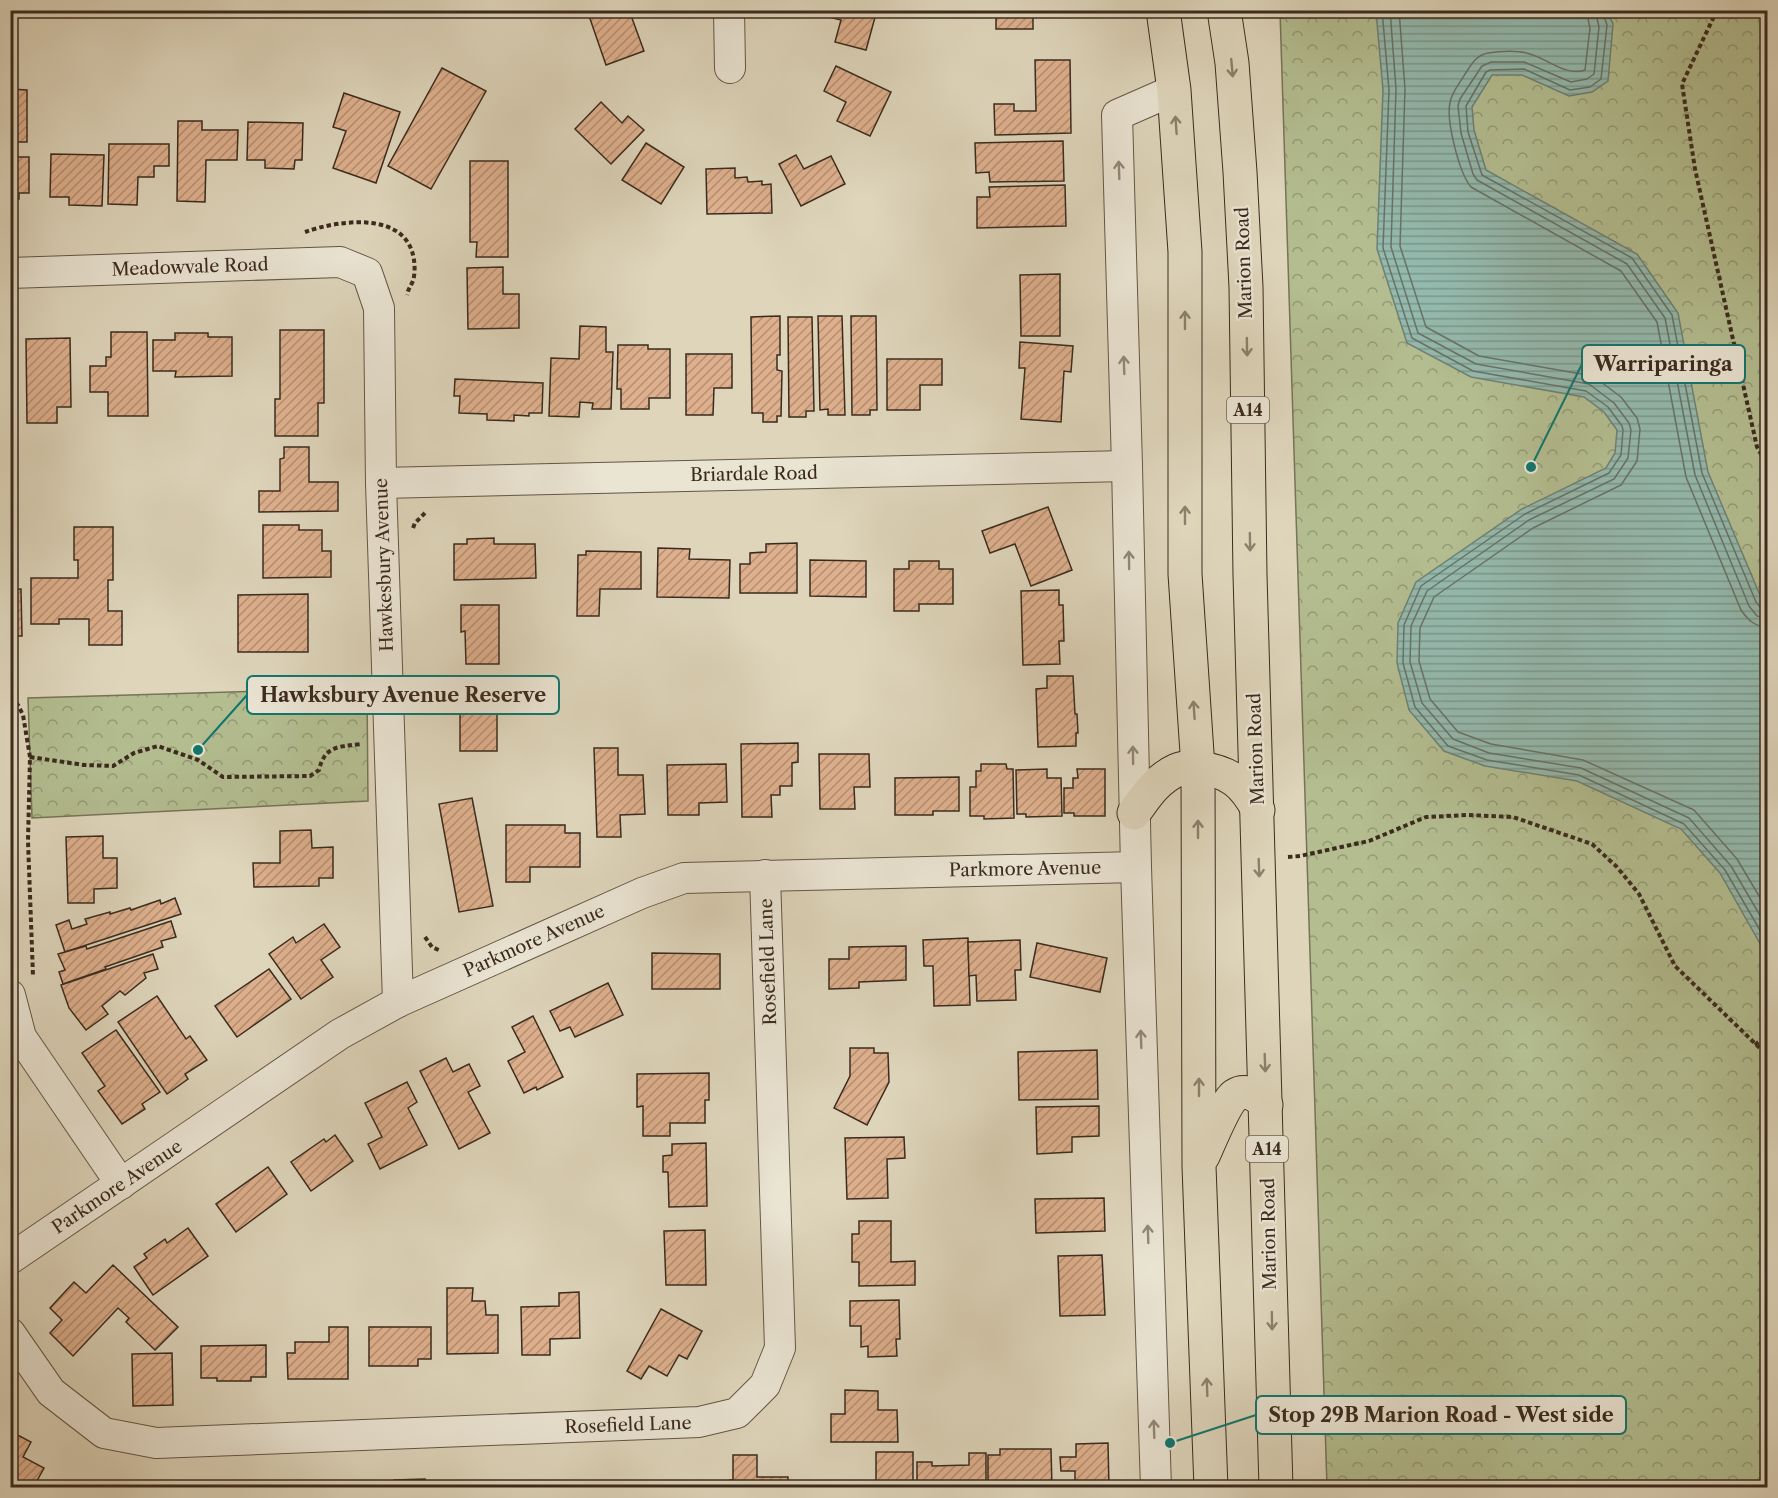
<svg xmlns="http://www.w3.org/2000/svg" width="1778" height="1498" viewBox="0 0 1778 1498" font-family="'Libre Caslon Text',serif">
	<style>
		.park { fill: url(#park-crowns); stroke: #777457; stroke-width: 1.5 }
		.water { fill: url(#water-rules); stroke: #708074; stroke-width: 1.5 }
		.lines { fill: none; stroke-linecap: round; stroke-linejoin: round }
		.shore { stroke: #687266; stroke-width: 1.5 }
		.building { fill: url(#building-hatch); stroke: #3b2b1e; stroke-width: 1.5 }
		.street-casing { stroke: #645645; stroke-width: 32 }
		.primary-casing { stroke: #3b2b1e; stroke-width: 35 }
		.path { stroke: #3b2b1e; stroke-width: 4; stroke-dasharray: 4.5 3; stroke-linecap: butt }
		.street { stroke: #eae4d3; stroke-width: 30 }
		.primary { stroke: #ded5bb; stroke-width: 33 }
		.oneway { stroke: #8c806c }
		.oneway2 { stroke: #928878 }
		.labels { text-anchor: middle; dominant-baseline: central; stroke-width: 4.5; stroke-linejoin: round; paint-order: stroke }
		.shield { fill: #eae4d3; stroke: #706254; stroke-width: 1.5 }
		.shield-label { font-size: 16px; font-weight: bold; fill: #3b2b1e }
		.street-label { font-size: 18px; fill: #3b2b1e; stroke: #eae4d3 }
		.leader { fill: none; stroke: #0f766e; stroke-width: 2 }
		.callout-dot { fill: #0f766e; stroke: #eae4d3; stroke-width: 2 }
		.callout { fill: #eae4d3; stroke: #0f766e; stroke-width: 2 }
		.callout-label { font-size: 20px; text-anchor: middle; font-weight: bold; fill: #3b2b1e }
	</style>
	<defs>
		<pattern id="park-crowns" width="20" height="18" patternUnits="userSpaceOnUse" patternTransform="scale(1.5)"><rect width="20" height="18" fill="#b3bd90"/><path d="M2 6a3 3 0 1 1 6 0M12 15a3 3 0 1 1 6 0" fill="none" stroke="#939a75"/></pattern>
		<pattern id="water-rules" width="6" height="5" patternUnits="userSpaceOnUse" patternTransform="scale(1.5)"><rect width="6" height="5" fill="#94b9ad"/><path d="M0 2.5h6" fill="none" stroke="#7a978c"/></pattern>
		<pattern id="building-hatch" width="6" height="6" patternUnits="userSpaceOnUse" patternTransform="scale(1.5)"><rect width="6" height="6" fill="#deb08d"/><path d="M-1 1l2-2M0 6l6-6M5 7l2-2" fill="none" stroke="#b58f73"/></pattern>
	</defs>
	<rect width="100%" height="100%" fill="#ded5bb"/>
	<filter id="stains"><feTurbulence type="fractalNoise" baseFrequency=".00333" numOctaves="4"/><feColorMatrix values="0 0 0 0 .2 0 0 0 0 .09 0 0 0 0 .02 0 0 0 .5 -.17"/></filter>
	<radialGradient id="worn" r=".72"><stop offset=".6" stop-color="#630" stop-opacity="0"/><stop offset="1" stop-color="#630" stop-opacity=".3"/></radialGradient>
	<g class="park">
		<path d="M1280,11H1767V1487H1327Z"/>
		<path d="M367,688L368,801L32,818L28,698Z"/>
	</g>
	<path class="water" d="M1376,11H1607L1613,24L1608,81L1592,92L1569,96L1522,75H1492L1472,107L1474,130L1486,170L1637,254L1678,313L1708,472L1762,600L1767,608V956L1720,873L1681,829L1577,781L1485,766L1444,751L1409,710L1397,663L1398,623L1416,582L1522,509L1606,468L1615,453L1617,430L1604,412L1584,397L1471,377L1407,343L1377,249L1383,90Z"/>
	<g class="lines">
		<g class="shore">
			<path d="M1382,10L1389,90L1383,248L1412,338L1473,371L1586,391L1608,407L1622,426L1623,430L1621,455L1609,473L1525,514L1421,586L1404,625L1403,663L1415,707L1448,746L1487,760L1579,775L1684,824L1725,870L1768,944"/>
			<path d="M1390,10L1396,89L1391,247L1418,333L1476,364L1589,384L1614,403L1629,423L1631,430L1628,458L1614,479L1529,520L1427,591L1411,626L1410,662L1422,703L1453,739L1489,753L1581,768L1689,818L1731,866L1768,929"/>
			<path d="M1399,10L1405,89L1400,246L1426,327L1479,356L1593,376L1621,397L1637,418L1640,429L1637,461L1621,485L1533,528L1434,597L1420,628L1419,661L1430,699L1458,732L1491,744L1583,760L1694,810L1737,859L1768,911"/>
			<path d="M1586,10L1590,28L1585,70C1567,77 1548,59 1530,54C1519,50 1500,51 1488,53C1476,55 1471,65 1465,74C1460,83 1451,93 1450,103C1446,120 1459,173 1471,187L1621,271L1657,322L1686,477L1741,610C1748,620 1755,627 1768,627"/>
			<path d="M1595,10L1599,27L1594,74L1587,79L1571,82L1524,62H1491L1482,66L1460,99L1458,106L1461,133L1473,174L1477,180L1627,264L1665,318L1695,475L1749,606L1757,616L1768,618"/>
			<path d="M1602,10L1607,25L1601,79L1590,87L1570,90L1524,69L1490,70L1486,72L1466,106L1468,132L1482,175L1632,258L1672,315L1702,473L1756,602L1762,609L1768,611"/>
		</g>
	</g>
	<g class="building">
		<path d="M587,10H629L644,51L606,65Z"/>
		<path d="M818,10H877L866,50L835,42L841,20L817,14Z"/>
		<rect x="996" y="10" width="37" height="19"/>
		<path d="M1035,60H1070L1071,133L995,135L994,104H1014V111H1036Z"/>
		<path d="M836,66L891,92L870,136L837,121L846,102L824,91Z"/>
		<path d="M442,68L486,91L431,189L388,166Z"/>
		<path d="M10,89L27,90V142H11V157H29V193H19V199H10Z"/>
		<path d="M344,93L400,112L376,183L333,168L346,131L333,127Z"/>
		<path d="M601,102L622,123L628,116L644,130L611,164L575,129Z"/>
		<path d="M178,121H202V130H238L237,160H206L205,202L177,201Z"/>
		<path d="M248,122L303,123L302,160H295L294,169L265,168V160H247Z"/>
		<path d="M1063,141L1064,181L990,182L989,172L976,173L975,143Z"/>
		<path d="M646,143L684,167L661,204L622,180Z"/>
		<path d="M109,144H169V166H154V177H138L137,205L108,204Z"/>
		<path d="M51,154L104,155L102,206L69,205V197H50Z"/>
		<path d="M796,155L804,169L831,156L845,184L801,206L779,164Z"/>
		<path d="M470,161H508V257H476L477,242H470Z"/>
		<path d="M735,168V178L747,177L748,182L762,181V185L771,184L772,213L707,214L706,169Z"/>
		<path d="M1065,185L1066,226L977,228V197H990L989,187Z"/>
		<path d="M503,267V294H519V328L468,329L467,268Z"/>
		<path d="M1060,274V336H1021L1020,275Z"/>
		<path d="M780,316V355H777V370L782,371L781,416H777V422H763V413H752L751,317Z"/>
		<path d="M818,316H842L845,415H828V409L820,410Z"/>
		<path d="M851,316H876L877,410H870V415H852Z"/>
		<path d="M788,317H812L814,411H806V417H789Z"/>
		<path d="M580,326L606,327V352H613L611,409H592L593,403L580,402L579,417L549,416L551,358L579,359Z"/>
		<path d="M280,330H324V403H318V436H275V399H280Z"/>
		<path d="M111,332H147L148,416H108V392H90V366H106V357H111Z"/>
		<path d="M175,333H208V337H232V376L175,377L176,371H153V340H175Z"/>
		<path d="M70,338L71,407H57V423H27L26,339Z"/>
		<path d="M1020,342L1073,346L1071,372L1064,371L1061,422L1021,419L1025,368H1019Z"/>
		<path d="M618,345H648V349H670V398H649V409H621V389H617Z"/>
		<path d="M686,354H732V388H714L713,415H686Z"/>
		<path d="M887,359H942V385H920V410H887Z"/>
		<path d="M455,379L543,383L542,413H529V416L514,415V421L487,420V414L459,413L460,396H454Z"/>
		<path d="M284,447H309V482H338V511L259,512V491H280V459L284,458Z"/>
		<path d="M1048,507L1072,570L1031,586L1015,544L990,553L982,531Z"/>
		<path d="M263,525H299V530H322V551H331V577L263,578Z"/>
		<path d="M74,527H113V580H108V611H122V645H89V619H59V624H31V578H78V560H74Z"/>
		<path d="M494,538V544H535L536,578L454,580V544H467V539Z"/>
		<path d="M797,543V593H740V564H750V553L766,552V544Z"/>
		<path d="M658,548L690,549L689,559L730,560L729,598L657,597Z"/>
		<path d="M586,551L641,552V589H600L599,616H577L578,555H586Z"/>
		<path d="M810,560L866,561V597L810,596Z"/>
		<path d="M909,561H939V569H953V604H919V611H894V569H909Z"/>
		<path d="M21,589L22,636H10V590Z"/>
		<path d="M1059,590V605H1063L1064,641H1059L1060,664L1023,665L1021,591Z"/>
		<path d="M308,594V652H238V595Z"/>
		<path d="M461,605H499V664H466L465,631L461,632Z"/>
		<path d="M1047,676H1073L1075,714H1077L1078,733H1076V746L1038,747L1036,689L1047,688Z"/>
		<rect x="460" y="687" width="37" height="64"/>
		<path d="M798,743V762L792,763V786H780V795H771L772,817H742L741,744Z"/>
		<path d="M594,748H618V775H643L645,814L620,815L621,837H597Z"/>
		<path d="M819,754H869L870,787H854L855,809H820Z"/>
		<path d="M726,764L727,802L699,803V815H668L667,765Z"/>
		<path d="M981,764H1006L1007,769H1013L1014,818L984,819V816H970V787H976V771H981Z"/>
		<path d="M1047,769V778H1061L1062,816L1026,817V814H1017L1016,770Z"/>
		<path d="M1077,769H1105V816H1074V813H1064V788H1073V778H1078Z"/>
		<path d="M959,777V811H933V815H895V778Z"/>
		<path d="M472,798L493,906L459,912L439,804Z"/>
		<path d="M506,825H565V833H580V867H530V882H506Z"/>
		<path d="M311,830L312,848L333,847V878H319V886L254,887L253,863H280V831Z"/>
		<path d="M103,836V858H117V888L94,889V903H68L66,837Z"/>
		<path d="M175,898L181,914L65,952L56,925L69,920L72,929L87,924L85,919L110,912V914L130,908L131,910L160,900L161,904Z"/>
		<path d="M171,921L176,937L161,941L163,947L105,967L106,969L63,984L59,972L65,970L58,954L86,946L87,949Z"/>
		<path d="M324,924L340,947L321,960L333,977L301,999L269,954L293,937L296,943Z"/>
		<path d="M968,938L970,1005L934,1006L933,966H924L923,940Z"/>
		<path d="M1020,940L1021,970H1015L1016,1000L977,1001L976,975L969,976L968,942Z"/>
		<path d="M1037,943L1107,958L1100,992L1030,977Z"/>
		<path d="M906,946V980L859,982V988L829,989V959H849V947Z"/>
		<path d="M652,953L720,954V989H652Z"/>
		<path d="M153,954L158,969L144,973L146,978L125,995L120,991L102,1006L108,1014L86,1030L69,1008L61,985Z"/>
		<path d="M269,969L291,999L237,1037L215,1006Z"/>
		<path d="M608,983L623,1015L575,1037L570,1027L560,1031L550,1011Z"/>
		<path d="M157,996L186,1039L190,1036L207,1060L185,1074L188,1079L167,1094L118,1022Z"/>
		<path d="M533,1016L563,1077L537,1090L536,1087L524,1093L508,1061L525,1052L512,1027Z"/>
		<path d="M116,1030L160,1092L142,1104L145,1109L122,1124L98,1091L105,1086L82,1053Z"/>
		<path d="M850,1048H874V1053H888L889,1082L867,1125L834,1108L850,1076Z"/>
		<path d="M1097,1050L1098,1099L1019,1100L1018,1052Z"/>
		<path d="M446,1058L453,1072L469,1064L480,1086L468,1092L490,1133L459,1149L420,1071Z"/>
		<path d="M709,1073V1100H705V1123H670V1136H643V1106L637,1107V1074Z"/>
		<path d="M407,1082L417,1102L408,1108L427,1145L380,1169L368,1144L382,1137L365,1103Z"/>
		<path d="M1099,1106V1136L1072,1137V1152L1037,1154L1036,1107Z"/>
		<path d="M335,1135L353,1161L311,1191L291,1162L324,1139L326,1142Z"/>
		<path d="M904,1137L905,1158L887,1159L888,1198L847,1199L845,1138Z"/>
		<path d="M706,1143L707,1206L669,1207L668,1172H663V1156L672,1155V1144Z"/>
		<path d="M268,1167L287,1194L236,1232L216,1204Z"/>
		<path d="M1104,1198L1105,1231L1036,1233L1035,1199Z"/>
		<path d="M859,1221H891V1262L915,1261V1285L859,1286V1262H852V1234H859Z"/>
		<path d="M188,1228L208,1256L153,1295L134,1267L147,1258L144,1254L165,1239L167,1243Z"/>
		<path d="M705,1230L706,1285H666L664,1231Z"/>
		<path d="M1102,1255L1105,1315L1060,1316L1058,1256Z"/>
		<path d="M113,1265L178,1327L155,1350L126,1322L129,1318L118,1308L73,1356L50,1333L62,1320L50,1308L74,1282L86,1293Z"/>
		<path d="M447,1288H473L472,1301H485L486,1315H498V1353L447,1354Z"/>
		<path d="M579,1292L580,1338L550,1339V1355H522L521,1307L559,1306V1293Z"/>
		<path d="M899,1300L900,1339H896L897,1356L868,1357V1346L861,1347V1326H850V1301Z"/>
		<path d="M661,1309L702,1331L687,1359L679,1355L667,1376L649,1366L641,1379L627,1371Z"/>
		<path d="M329,1327H348V1379H288L287,1353H295V1342H329Z"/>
		<path d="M369,1327H431V1359H418V1366H369Z"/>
		<path d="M266,1345V1377H251V1381H217V1378H201V1346Z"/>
		<path d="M172,1353L173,1405L133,1406L132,1354Z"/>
		<path d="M845,1390L878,1391V1410H897L898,1442H831V1414H845Z"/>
		<path d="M10,1431L31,1442L23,1457L44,1468L33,1488H10Z"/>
		<path d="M1108,1443L1109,1488H1075V1471H1061L1060,1457H1076V1444Z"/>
		<path d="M1000,1449H1051L1052,1488H995V1481H988V1455H1000Z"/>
		<rect x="876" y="1452" width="37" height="36"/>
		<path d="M969,1453H986V1482H970V1488H917V1462H932V1466L969,1465Z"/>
		<path d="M733,1455H757V1477H788V1488H730V1480H733Z"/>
		<path d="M425,1479V1487L452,1488H394V1480Z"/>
		<path d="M514,1485V1488H458V1486Z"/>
	</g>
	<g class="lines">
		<g class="street-casing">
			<g id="street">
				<path d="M729,10L730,68"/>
				<path d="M10,273L340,262L367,273L379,308L381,483L398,1002"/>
				<path d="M381,483L1127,466"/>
				<path d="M10,995L21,1037L121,1184"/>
				<path d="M10,1259L340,1034L398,1002L642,893L684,878L1136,867"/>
				<path d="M10,1333L51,1392L104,1433L156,1443L699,1422L737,1413L765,1385L780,1348L765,875"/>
				<path d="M1156,1488L1136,867L1127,466L1117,115L1174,90"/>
			</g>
		</g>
		<g class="primary-casing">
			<g id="primary">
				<path d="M1163,10L1174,90L1185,252V574L1198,768L1199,1166L1211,1488"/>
				<path d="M1224,10L1232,63L1240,172L1246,287L1250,575L1276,1488"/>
				<path d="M1134,813C1146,796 1157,779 1177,770C1184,767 1192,767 1200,768C1230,772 1244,783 1258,810"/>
				<path d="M1203,1156C1209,1143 1224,1106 1233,1097C1244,1087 1259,1095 1266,1105"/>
			</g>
		</g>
		<g class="path">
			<path d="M1717,10L1682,84L1695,169L1757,447L1768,465"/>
			<path d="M305,232C339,220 407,210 414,260C415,267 415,277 412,283C410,287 408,290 407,295"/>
			<path d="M413,528L415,523L427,511"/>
			<path d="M10,698L18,705L23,715L30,757L28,841L33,976"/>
			<path d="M30,757L84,765L113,766L134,753L158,746L198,760L223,777L310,776L319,770C325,745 339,747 361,744"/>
			<path d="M1288,857L1300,856L1369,841L1426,817L1468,815L1513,817L1592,844L1617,867L1639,894L1675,966L1768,1056"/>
			<path d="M425,937L432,947L441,951"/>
			<path d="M1755,1045L1768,1034"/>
		</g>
		<use href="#street" class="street"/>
		<use href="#primary" class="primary"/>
	</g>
	<defs><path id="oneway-shaft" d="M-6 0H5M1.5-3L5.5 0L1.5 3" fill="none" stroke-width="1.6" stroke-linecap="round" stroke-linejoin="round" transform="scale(1.5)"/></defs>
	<g class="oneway">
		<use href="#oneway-shaft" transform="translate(1232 68) rotate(85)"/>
		<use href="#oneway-shaft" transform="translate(1176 125) rotate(-94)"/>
		<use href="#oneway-shaft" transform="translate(1185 320) rotate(-90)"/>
		<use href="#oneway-shaft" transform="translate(1247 347) rotate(89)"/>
		<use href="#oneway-shaft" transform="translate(1185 515) rotate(-90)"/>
		<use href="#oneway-shaft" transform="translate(1250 542) rotate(89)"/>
		<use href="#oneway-shaft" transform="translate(1194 710) rotate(-94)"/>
		<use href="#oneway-shaft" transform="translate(1198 829) rotate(-90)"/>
		<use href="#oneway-shaft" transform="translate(1259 868) rotate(88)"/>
		<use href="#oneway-shaft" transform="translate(1265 1063) rotate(88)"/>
		<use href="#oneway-shaft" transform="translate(1199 1087) rotate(-90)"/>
		<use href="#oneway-shaft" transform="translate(1272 1321) rotate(89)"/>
		<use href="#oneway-shaft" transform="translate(1207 1387) rotate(-92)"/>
	</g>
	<g class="oneway2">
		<use href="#oneway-shaft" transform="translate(1119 170) rotate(-92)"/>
		<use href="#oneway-shaft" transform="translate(1124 365) rotate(-92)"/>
		<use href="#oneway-shaft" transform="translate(1129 560) rotate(-91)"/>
		<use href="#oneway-shaft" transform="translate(1133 755) rotate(-91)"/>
		<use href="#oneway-shaft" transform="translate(1141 1039) rotate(-92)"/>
		<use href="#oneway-shaft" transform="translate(1148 1234) rotate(-92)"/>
		<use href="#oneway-shaft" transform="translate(1154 1429) rotate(-92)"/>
	</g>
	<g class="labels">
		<g class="shield">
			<rect x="1227" y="397" width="42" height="26" rx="4.5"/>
			<rect x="1246" y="1136" width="42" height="26" rx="4.5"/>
		</g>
		<g class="shield-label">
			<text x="1248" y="410">A14</text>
			<text x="1267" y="1149">A14</text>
		</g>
		<g class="street-label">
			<text transform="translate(1244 263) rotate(-92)">Marion Road</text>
			<text transform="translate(190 267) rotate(-2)">Meadowvale Road</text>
			<text transform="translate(754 474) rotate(-1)">Briardale Road</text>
			<text transform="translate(384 565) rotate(-92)">Hawkesbury Avenue</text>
			<text transform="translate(1256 749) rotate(-92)">Marion Road</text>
			<text transform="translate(1025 869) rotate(-1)">Parkmore Avenue</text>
			<text transform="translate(534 941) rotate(-24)">Parkmore Avenue</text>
			<text transform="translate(768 962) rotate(-92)">Rosefield Lane</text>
			<text transform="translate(117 1187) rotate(-34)">Parkmore Avenue</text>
			<text transform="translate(1269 1234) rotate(-91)">Marion Road</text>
			<text transform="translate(628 1425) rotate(-2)">Rosefield Lane</text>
		</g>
	</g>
	<path class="leader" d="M1531 467L1582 364M198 750L247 695M1170 1443L1256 1415"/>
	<g class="callout-dot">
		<circle cx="1531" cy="467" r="6"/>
		<circle cx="198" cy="750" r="6"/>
		<circle cx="1170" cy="1443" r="6"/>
	</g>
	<g class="callout">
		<rect x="1582" y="345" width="163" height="38" rx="6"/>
		<rect x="247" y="676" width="312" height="38" rx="6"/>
		<rect x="1256" y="1396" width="370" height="38" rx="6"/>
	</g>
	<g class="callout-label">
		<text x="1663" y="371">Warriparinga</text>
		<text x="403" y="702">Hawksbury Avenue Reserve</text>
		<text x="1441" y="1422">Stop 29B Marion Road - West side</text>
	</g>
	<rect width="1778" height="1498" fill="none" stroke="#ded5bb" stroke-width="36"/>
	<rect x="12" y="12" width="1754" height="1474" fill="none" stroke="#3b2b1e" stroke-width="3"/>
	<rect x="18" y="18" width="1742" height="1462" fill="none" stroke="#3b2b1e" stroke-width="1.5"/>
	<rect width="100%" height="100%" filter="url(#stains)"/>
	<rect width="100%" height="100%" fill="url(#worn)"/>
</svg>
